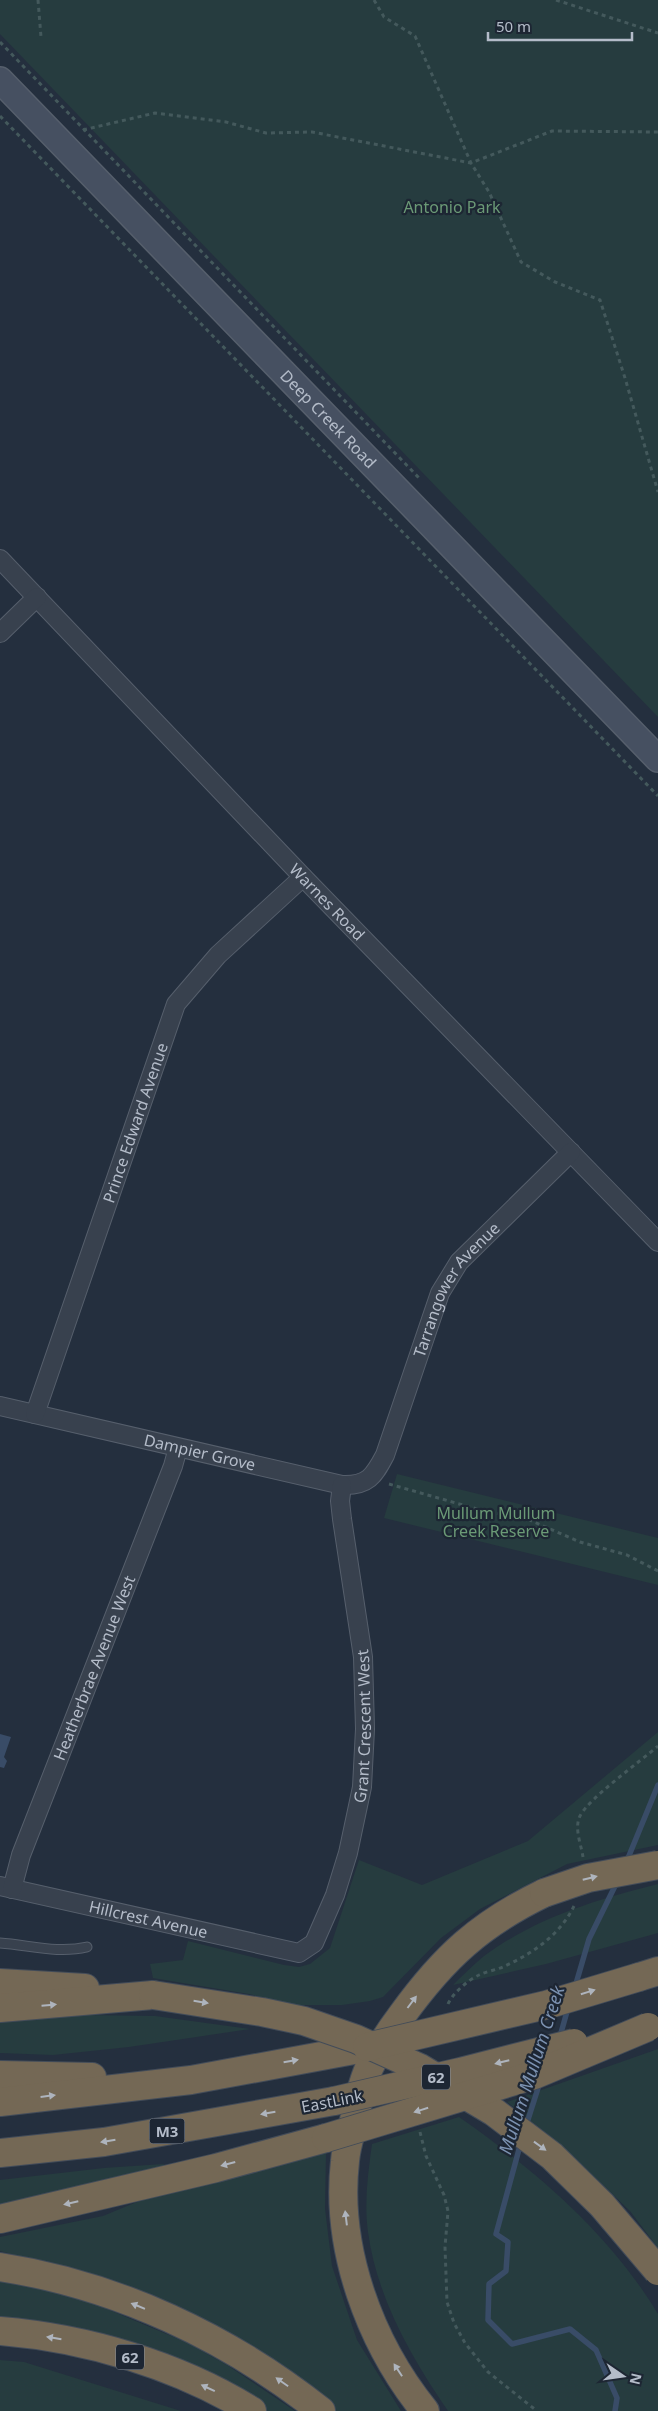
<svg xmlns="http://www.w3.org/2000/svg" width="658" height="2411" viewBox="0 0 658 2411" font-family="'Noto Sans',sans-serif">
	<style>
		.green { fill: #263c3f }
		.water { fill: #394c67 }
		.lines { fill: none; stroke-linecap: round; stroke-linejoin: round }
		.stream { stroke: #394c67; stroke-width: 5.5 }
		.lane-casing { stroke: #565f6c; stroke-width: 11 }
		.street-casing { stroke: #565f6c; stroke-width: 20 }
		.secondary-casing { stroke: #565f6c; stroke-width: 28 }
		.highway-casing { stroke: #434c59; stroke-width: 30 }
		.path { stroke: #44595c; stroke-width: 3; stroke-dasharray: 4 4; stroke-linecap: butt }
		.lane { stroke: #38414e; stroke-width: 9 }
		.street { stroke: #38414e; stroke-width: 18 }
		.secondary { stroke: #465061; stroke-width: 25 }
		.highway { stroke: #746855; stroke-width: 28 }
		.highway-bridge-casing { stroke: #434c59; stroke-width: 30; stroke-linecap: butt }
		.highway-bridge { stroke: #746855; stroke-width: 28 }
		.oneway { fill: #aeb4bd }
		.labels { text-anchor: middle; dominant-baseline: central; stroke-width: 4.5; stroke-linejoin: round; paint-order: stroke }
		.shield { fill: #1d2633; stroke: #878f9c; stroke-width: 1 }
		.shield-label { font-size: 15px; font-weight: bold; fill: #b4bcc9 }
		.park-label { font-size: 16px; fill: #6b9a76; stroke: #1d2633 }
		.street-label { font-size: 16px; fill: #b4bcc9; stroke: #1d2633 }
		.water-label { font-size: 18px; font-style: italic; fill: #7c92b1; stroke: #1d2633 }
	</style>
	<rect width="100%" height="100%" fill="#242f3e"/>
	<g class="green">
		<path d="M0,0H658V717L0,34Z"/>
		<path d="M397,1474L658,1538V1585L384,1518Z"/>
		<path d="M658,1732V1845L567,1864L480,1909L441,1938L383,1997L370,2001L342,2005H293L249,1994L153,1978L150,1964L183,1960L188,1941L284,1965L299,1967L310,1964L330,1948L359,1860L422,1885L528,1841Z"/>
		<path d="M658,1884V1933L546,1964L453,1985C463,1975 473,1965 484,1956C535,1918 598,1899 658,1884Z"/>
		<path d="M83,2015L155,2016L250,2029L129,2047L53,2055L0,2053V2017Z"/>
		<path d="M658,2049V2248L630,2211L562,2146L507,2102Z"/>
		<path d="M459,2117C535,2170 610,2234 658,2314V2411H448C411,2357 377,2298 368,2232C364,2203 368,2173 372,2144Z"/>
		<path d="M326,2153L325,2209L332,2266L357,2340L401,2411H335L84,2274L0,2251V2237L103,2216L144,2199Z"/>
		<path d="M164,2164L165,2169L0,2207V2180L104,2168Z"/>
		<path d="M0,2280L69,2293L188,2343L227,2365L295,2411H265L0,2320Z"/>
		<path d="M0,2360L24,2362L181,2411H0Z"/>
	</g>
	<path class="water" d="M0,1734L11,1737L4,1757L7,1761L4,1768L0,1767Z"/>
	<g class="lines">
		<g class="stream">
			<path d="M626,1863L658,1785"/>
			<path d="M575,1987L589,1939L617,1882"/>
			<path d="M559,2040L568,2008"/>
			<path d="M526,2126L540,2082"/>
			<path d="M521,2142L496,2234L508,2242L506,2271L489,2284L488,2320L512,2344L570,2329L596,2350L617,2398L615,2411"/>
		</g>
		<g class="lane-casing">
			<path id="lane" d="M0,1943C29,1945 58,1954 87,1947"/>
		</g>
		<g class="street-casing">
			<g id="street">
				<path id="s1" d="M0,559L303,877L658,1242"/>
				<path d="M0,633L37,597"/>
				<path id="s2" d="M0,1406L342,1485C368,1486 374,1476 385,1455L440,1293L459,1262L571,1152"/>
				<path id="s3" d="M35,1414L176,1004L218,955L303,877"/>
				<path id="s4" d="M0,1886L299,1953L314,1943L335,1895L348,1853L362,1787L365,1729L363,1657L342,1519L340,1501L342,1485"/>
				<path id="s5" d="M12,1889L21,1855L173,1466L178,1448"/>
			</g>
		</g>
		<g class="secondary-casing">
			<g id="secondary">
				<path id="s6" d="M0,80L658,759"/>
			</g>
		</g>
		<g class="highway-casing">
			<g id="highway">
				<path d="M639,1977L658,1971"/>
				<path d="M0,1983L85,1988"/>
				<path d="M0,2008L153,1995"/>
				<path d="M0,2075L92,2077"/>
				<path d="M0,2102L191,2080L354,2050"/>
				<path d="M0,2153L104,2142L334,2101"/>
				<path d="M0,2219L216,2168L326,2138"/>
				<path d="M0,2267C117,2285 229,2338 321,2411"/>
				<path d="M0,2331C86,2338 178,2365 252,2411"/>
				<path d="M425,2411C370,2343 335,2249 345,2161C346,2147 351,2133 354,2120C358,2103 362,2082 370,2066C379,2047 390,2031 402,2015C444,1957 480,1924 544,1893"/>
			</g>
		</g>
		<g class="path">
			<path d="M38,0L41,37"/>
			<path d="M374,0L384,17L415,36L471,163L489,192L521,262L555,282L600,300L625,378L658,492"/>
			<path d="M556,0L658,33"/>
			<path d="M0,42L420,479"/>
			<path d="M0,116L658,796"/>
			<path d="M83,130L155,113L226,122L266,133L312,132L471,163L552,131L658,132"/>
			<path d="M389,1484L484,1511L525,1518L580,1542L627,1555L658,1571"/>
			<path d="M583,1857C581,1844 574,1828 580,1816C589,1798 641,1761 658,1746"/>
			<path d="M448,2004C453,1993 468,1980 479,1975C487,1971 497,1970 505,1966C533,1953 560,1935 574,1906"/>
			<path d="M420,2132L426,2156L444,2195L448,2211L445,2247L447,2302L454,2323L465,2343L488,2372L537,2411"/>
		</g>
		<use href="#lane" class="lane"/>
		<use href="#street" class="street"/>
		<use href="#secondary" class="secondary"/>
		<use href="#highway" class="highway"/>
		<g class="highway-bridge-casing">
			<g id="highway-bridge">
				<path d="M544,1893L588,1878L658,1865"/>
				<path d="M153,1995L262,2012L304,2021L356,2039L420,2068L494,2112L552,2156L602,2205L658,2271"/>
				<path d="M367,2047L546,2005L639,1977"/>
				<path d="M334,2101L460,2072L574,2043"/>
				<path d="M326,2138L534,2075L648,2027"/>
			</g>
		</g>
		<use href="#highway-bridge" class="highway-bridge"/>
	</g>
	<defs><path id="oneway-solid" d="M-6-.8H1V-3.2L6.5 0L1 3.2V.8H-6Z" transform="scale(1.25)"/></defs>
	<g class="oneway">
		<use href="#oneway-solid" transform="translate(590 1878) rotate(-14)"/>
		<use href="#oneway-solid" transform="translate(588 1992) rotate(-17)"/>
		<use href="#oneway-solid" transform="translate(201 2002) rotate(9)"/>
		<use href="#oneway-solid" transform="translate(412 2002) rotate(-53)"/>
		<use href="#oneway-solid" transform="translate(49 2005) rotate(-5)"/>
		<use href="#oneway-solid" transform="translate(291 2061) rotate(-10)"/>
		<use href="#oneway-solid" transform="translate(502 2062) rotate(166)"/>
		<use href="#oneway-solid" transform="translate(48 2096) rotate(-7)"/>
		<use href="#oneway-solid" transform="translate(421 2110) rotate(163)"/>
		<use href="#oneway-solid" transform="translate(268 2113) rotate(170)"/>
		<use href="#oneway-solid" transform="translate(108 2141) rotate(171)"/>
		<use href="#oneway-solid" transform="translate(540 2146) rotate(36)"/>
		<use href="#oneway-solid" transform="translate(228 2164) rotate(165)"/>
		<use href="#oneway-solid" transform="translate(71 2203) rotate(167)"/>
		<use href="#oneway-solid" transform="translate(346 2218) rotate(-97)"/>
		<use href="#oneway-solid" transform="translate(138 2306) rotate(-158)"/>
		<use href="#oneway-solid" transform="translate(54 2338) rotate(-171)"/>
		<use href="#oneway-solid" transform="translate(398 2370) rotate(-123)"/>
		<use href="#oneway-solid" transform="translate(282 2382) rotate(-145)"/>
		<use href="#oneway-solid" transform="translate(208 2388) rotate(-155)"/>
	</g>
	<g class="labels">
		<g class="shield">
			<rect x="422" y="2064.5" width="28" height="25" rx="4"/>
			<rect x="149.5" y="2118.5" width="35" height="25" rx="4"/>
			<rect x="116" y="2344.5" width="28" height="25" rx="4"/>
		</g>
		<g class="shield-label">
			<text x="436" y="2077">62</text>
			<text x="167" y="2131">M3</text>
			<text x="130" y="2357">62</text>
		</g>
		<g class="park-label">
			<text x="452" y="207">Antonio Park</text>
			<text x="496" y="1513">Mullum Mullum<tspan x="496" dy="18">Creek Reserve</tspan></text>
		</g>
		<g class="street-label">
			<text stroke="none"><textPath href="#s6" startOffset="472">Deep Creek Road</textPath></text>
			<text stroke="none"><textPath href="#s1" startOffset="474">Warnes Road</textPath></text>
			<text stroke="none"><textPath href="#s3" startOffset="308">Prince Edward Avenue</textPath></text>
			<text stroke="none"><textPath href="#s2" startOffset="590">Tarrangower Avenue</textPath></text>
			<text stroke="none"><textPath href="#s2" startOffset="205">Dampier Grove</textPath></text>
			<text stroke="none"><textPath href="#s5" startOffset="236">Heatherbrae Avenue West</textPath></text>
			<text stroke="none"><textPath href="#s4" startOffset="549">Grant Crescent West</textPath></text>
			<text stroke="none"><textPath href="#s4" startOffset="152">Hillcrest Avenue</textPath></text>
			<text transform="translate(332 2101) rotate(-11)">EastLink</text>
		</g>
		<g class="water-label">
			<text transform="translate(531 2070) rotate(-72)">Mullum Mullum Creek</text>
		</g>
	</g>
	<g transform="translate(623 2376) rotate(103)" stroke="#1d2633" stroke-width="4" paint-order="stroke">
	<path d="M0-4L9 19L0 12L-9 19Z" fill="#b4bcc9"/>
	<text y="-8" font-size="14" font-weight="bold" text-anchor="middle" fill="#b4bcc9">N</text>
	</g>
	<path d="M488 32v8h144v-8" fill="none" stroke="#b4bcc9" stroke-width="2.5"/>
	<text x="496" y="32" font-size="15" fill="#b4bcc9" stroke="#1d2633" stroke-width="4" paint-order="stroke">50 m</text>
</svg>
